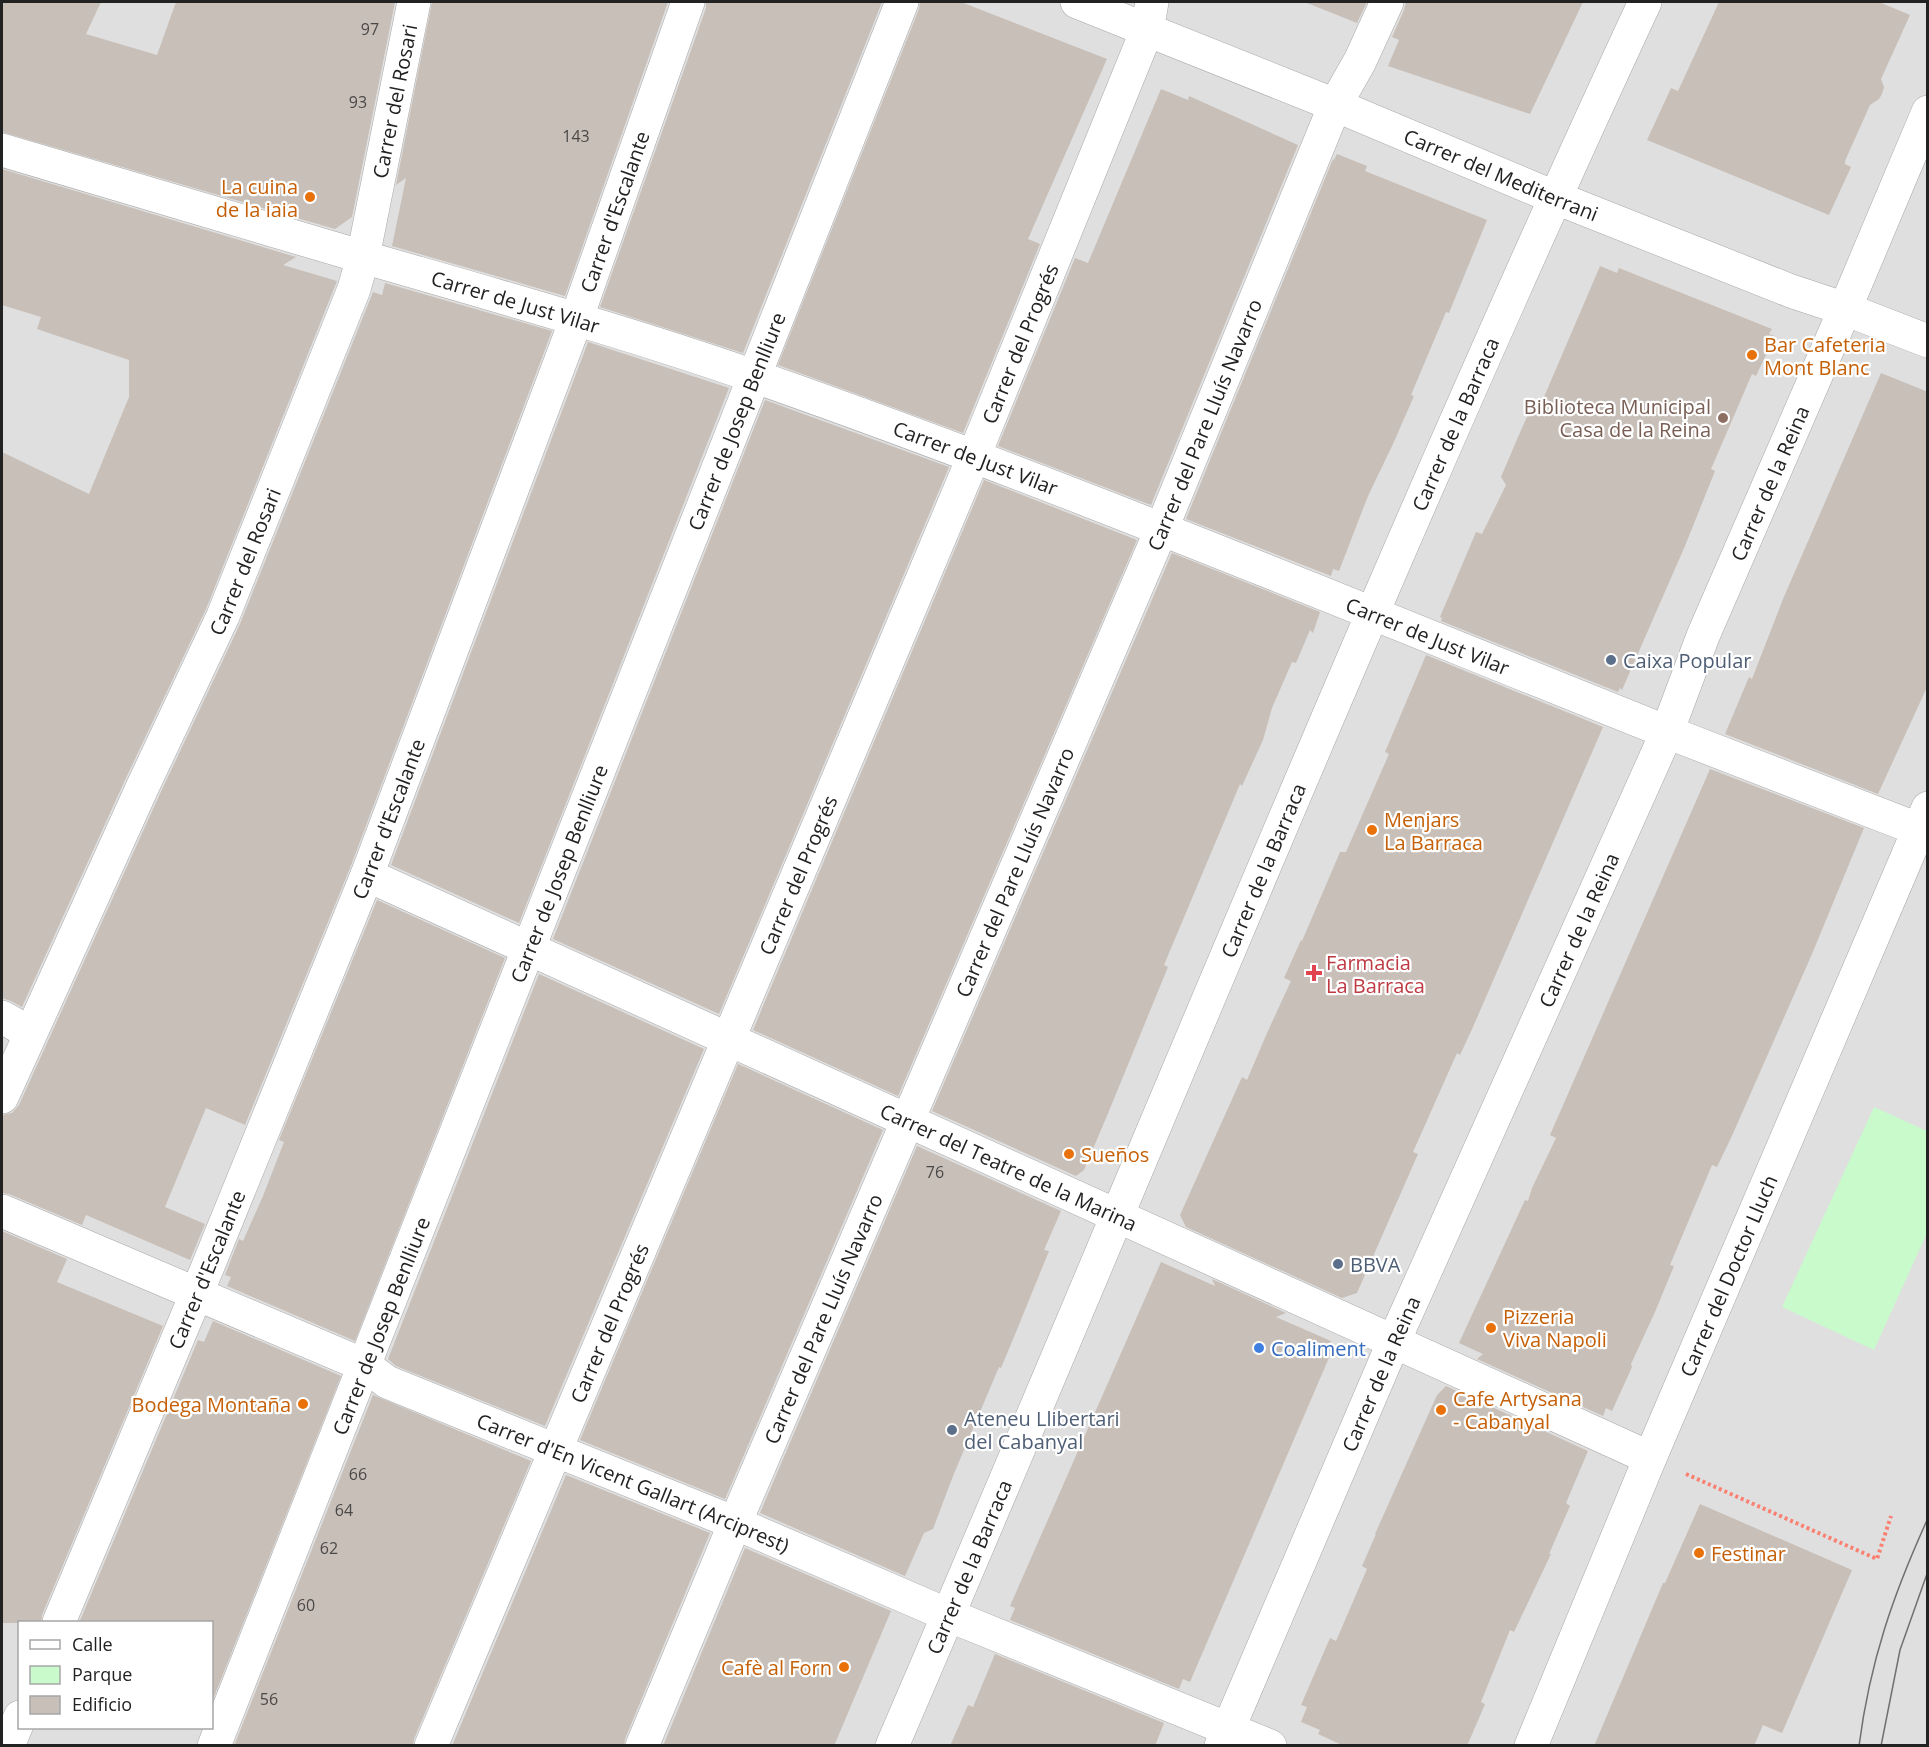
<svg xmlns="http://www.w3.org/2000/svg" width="1929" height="1747" viewBox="0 0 1929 1747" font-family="'Open Sans',sans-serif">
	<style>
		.residential { fill: #e0dfdf; fill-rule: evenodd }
		.park { fill: #c8facc }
		.building { fill: #c7bfb8 }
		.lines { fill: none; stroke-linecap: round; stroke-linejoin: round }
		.pedestrian-casing { stroke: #a9a9a9; stroke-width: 34 }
		.minor-casing { stroke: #a9a9a9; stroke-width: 34 }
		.tertiary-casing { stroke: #a9a9a9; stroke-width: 34 }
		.path { stroke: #fa8072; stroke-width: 4; stroke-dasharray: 3 3; stroke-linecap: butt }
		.pedestrian { stroke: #fff; stroke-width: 33 }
		.minor { stroke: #fff; stroke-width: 33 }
		.tertiary { stroke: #fff; stroke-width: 33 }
		.tram { stroke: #707070; stroke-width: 1.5 }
		.food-dot { fill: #e8710a; stroke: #fff; stroke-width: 2 }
		.education-dot { fill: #8d6e63; stroke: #fff; stroke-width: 2 }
		.service-dot { fill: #5c6f8a; stroke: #fff; stroke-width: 2 }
		.health-dot { fill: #e0444e; stroke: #fff; stroke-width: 2 }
		.shop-dot { fill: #3f7fe0; stroke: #fff; stroke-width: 2 }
		.labels { text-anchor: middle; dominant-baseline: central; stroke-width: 4.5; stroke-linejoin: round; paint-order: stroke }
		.number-label { font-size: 16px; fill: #4b4948 }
		.street-label { font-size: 20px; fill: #222; stroke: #fff }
		.food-label { font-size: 20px; fill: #c56008; stroke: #fff; text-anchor: start }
		.education-label { font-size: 20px; fill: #785e54; stroke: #fff; text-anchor: end }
		.service-label { font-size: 20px; fill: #4e5e75; stroke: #fff; text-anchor: start }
		.health-label { font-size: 20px; fill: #be3a42; stroke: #fff; text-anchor: start }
		.shop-label { font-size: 20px; fill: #366cbe; stroke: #fff; text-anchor: start }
	</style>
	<rect width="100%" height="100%" fill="#f2efe9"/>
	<path class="residential" d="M2,2H1927V1745L2,1746ZM20,1622H212V1728H20Z"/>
	<path class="park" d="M1874,1107L1927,1131V1233L1874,1350L1782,1307Z"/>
	<g class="building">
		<path d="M2,2H101L86,34L157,55L176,2H395L352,217L335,229L2,132Z"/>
		<path d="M432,2H668L565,296L392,246L406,178L396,185Z"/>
		<path d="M706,2H882L743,353L600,307L706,8Z"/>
		<path d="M920,2H961L1107,59L1028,239L1040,244L963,433L778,365L919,9Z"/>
		<path d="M1308,2H1367L1357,23L1307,3Z"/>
		<path d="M1406,2H1583L1530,114L1388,66L1399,40L1392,37L1404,10Z"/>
		<path d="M1719,2H1879L1910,15L1881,79L1884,87L1882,94L1879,99L1870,105L1845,161V164L1851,167L1829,215L1647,140L1671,88L1678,91Z"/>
		<path d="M1161,89L1188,100L1189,96L1298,145L1151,505L998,446L1075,258L1088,263Z"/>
		<path d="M1337,154L1367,166L1365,171L1487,220L1449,313L1446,312L1411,395L1414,396L1393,444L1368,496L1339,571L1333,569L1331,576L1186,519L1333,159L1334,160Z"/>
		<path d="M2,169L296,257L283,265L337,281L206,609L125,780L22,1007L11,1001L2,998V452L89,494L129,397V360L37,329L41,317L2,305Z"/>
		<path d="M1600,266L1617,273L1619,268L1772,329L1769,334L1775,336L1756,376L1752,374L1711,469L1715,471L1685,546L1622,690L1620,688L1618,692L1441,621L1442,618L1440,617L1476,532L1482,534L1506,485L1501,477L1518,437L1534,401L1541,404Z"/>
		<path d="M385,283L552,331L350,868L245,1125L206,1108L165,1207L205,1224L190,1260L86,1215L82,1225L9,1194L2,1193V1115L12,1113L19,1105L159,796L240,624L373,292L382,295Z"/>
		<path d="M588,342L729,388L519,923L391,865Z"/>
		<path d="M1881,373L1928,392V685L1878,794L1725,734L1749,677L1752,679L1783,599Z"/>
		<path d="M765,400L949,467L719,1014L553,939Z"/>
		<path d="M984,480L1137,540L898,1096L753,1030Z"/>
		<path d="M1172,553L1320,612L1313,633L1310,630L1296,663L1292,662L1272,708L1263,740L1242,786L1240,784L1164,965L1168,967L1109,1111L1084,1170L1076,1176L932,1111Z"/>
		<path d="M1426,655L1603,727L1473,1027L1460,1055L1457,1053L1413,1152L1418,1154L1357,1293L1342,1298L1186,1227L1180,1215L1242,1077L1247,1080L1267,1033L1291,981L1284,978L1301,940L1302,941L1340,852H1346L1389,754L1385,752Z"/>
		<path d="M1710,769L1864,828L1812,954L1731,1138L1717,1167L1712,1165L1670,1265L1674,1266L1655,1312L1631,1364L1632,1367L1612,1411L1606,1408L1603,1416L1477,1359L1483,1354L1459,1343L1525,1200L1528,1201L1532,1188L1556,1138L1550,1135Z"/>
		<path d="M377,900L505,958L355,1341L227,1286L231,1277L225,1275L239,1239L243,1241L263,1196L284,1142L279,1140Z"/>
		<path d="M539,974L704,1049L545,1426L396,1366L388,1359Z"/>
		<path d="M738,1064L883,1130L725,1499L580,1440Z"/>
		<path d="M917,1146L1061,1211L1044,1250L1049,1251L1014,1337L1001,1368L999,1367L953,1476L933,1529L924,1533L905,1576L760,1513Z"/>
		<path d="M2,1231L67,1259L57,1282L163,1326L42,1615L41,1623H2Z"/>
		<path d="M1161,1262L1215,1286L1212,1279L1286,1313L1276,1317L1331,1341L1330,1344L1334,1346L1190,1682L1183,1679L1179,1689L1010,1620L1015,1608L1010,1606Z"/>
		<path d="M213,1321L341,1376L212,1702V1623H79L198,1340L204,1342Z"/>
		<path d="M1446,1386L1588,1451L1566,1503L1570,1506L1549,1554H1551L1514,1632L1510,1630L1481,1702L1485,1704L1467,1746H1344L1318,1734L1320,1730L1301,1722L1307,1707L1301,1705L1330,1638L1336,1641L1367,1569L1362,1566L1376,1534H1375L1437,1395Z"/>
		<path d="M373,1395L531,1461L414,1739L413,1746H234Z"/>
		<path d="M566,1475L710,1533L625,1739L624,1746H452Z"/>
		<path d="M1700,1504L1852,1570L1782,1733L1763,1725L1754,1746H1594L1663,1583H1665Z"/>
		<path d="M745,1548L891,1611L834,1746H663Z"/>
		<path d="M995,1654L1164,1723L1155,1746H950L968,1705L973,1707Z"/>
	</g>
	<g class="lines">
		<g class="pedestrian-casing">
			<g id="pedestrian">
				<path id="s1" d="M363,257C494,295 627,332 756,377C1064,485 1364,611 1667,732"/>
				<path id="s2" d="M367,875L1650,1458"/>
				<path d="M2,1017L30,1033"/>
			</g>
		</g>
		<g class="minor-casing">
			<g id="minor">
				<path d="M2,150L363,257"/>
				<path d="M1667,732L1928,833"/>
				<path id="s3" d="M2,1097L142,788L223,616L354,289L363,257L414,2"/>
				<path id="s4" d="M2,1211L366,1366L387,1382L735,1523L948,1615L1270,1746"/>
				<path id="s5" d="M59,1622L206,1271L367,875L576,320L688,2"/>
				<path d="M8,1746L20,1717"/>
				<path id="s6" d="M214,1746C446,1165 671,582 902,2"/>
				<path id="s7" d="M431,1746L974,456L1147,30L1152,2"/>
				<path id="s8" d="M642,1746L735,1523L1162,528L1335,105L1360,61L1387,2"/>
				<path id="s9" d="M892,1746C1143,1164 1378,576 1645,2"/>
			</g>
		</g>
		<g class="tertiary-casing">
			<g id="tertiary">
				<path id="s10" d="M1077,2L1335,105L1554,197L1791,291L1845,309L1928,341"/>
				<path id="s11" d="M1221,1746L1394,1341L1667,732L1703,636L1845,309L1928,112"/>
				<path id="s12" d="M1531,1746L1650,1458L1928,808"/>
			</g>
		</g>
		<path class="path" d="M1686,1474L1877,1559L1891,1516"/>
		<use href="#pedestrian" class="pedestrian"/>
		<use href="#minor" class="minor"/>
		<use href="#tertiary" class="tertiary"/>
		<g class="tram">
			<path d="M1859,1746C1870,1661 1893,1595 1928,1518"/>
			<path d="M1881,1746L1900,1650L1928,1571"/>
		</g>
	</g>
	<g class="food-dot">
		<circle cx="310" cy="197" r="6"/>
		<circle cx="1752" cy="355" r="6"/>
		<circle cx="1372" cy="830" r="6"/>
		<circle cx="1069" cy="1154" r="6"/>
		<circle cx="1491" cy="1328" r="6"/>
		<circle cx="303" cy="1404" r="6"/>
		<circle cx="1441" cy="1410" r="6"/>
		<circle cx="1699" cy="1553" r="6"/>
		<circle cx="844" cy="1667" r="6"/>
	</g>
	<circle class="education-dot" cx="1723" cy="418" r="6"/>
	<g class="service-dot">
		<circle cx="1611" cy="660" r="6"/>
		<circle cx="1338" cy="1264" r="6"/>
		<circle cx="952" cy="1430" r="6"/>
	</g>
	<path class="health-dot" d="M1311 964h6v6h6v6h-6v6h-6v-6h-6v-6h6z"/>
	<circle class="shop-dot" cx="1259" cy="1348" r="6"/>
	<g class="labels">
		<g class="number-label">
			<text x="370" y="29">97</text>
			<text x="358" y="102">93</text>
			<text x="576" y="136">143</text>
			<text x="935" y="1172">76</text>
			<text x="358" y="1474">66</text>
			<text x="344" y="1510">64</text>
			<text x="329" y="1548">62</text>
			<text x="306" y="1605">60</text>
			<text x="269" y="1699">56</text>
		</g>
		<g class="street-label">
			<text stroke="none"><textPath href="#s3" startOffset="1074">Carrer del Rosari</textPath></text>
			<text stroke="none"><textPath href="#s10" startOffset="458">Carrer del Mediterrani</textPath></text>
			<text stroke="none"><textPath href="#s5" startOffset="1516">Carrer d'Escalante</textPath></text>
			<text stroke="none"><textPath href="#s1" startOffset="159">Carrer de Just Vilar</textPath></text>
			<text stroke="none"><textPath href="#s7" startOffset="1521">Carrer del Progrés</textPath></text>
			<text stroke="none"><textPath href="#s6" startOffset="1424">Carrer de Josep Benlliure</textPath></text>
			<text stroke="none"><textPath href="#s9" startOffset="1437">Carrer de la Barraca</textPath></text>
			<text stroke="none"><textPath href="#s8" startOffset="1436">Carrer del Pare Lluís Navarro</textPath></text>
			<text stroke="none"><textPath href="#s1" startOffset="645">Carrer de Just Vilar</textPath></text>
			<text stroke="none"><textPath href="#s11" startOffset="1377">Carrer de la Reina</textPath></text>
			<text stroke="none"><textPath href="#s3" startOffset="588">Carrer del Rosari</textPath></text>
			<text stroke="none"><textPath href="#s1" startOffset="1131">Carrer de Just Vilar</textPath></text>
			<text stroke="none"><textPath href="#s5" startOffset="868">Carrer d'Escalante</textPath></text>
			<text stroke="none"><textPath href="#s9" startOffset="951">Carrer de la Barraca</textPath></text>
			<text stroke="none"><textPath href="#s8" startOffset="950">Carrer del Pare Lluís Navarro</textPath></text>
			<text stroke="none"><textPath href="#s6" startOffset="938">Carrer de Josep Benlliure</textPath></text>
			<text stroke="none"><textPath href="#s7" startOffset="945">Carrer del Progrés</textPath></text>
			<text stroke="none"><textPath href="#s11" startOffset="891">Carrer de la Reina</textPath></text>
			<text stroke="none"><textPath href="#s2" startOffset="705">Carrer del Teatre de la Marina</textPath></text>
			<text stroke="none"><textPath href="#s5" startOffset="382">Carrer d'Escalante</textPath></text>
			<text stroke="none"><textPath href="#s12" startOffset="510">Carrer del Doctor Lluch</textPath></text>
			<text stroke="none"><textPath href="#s8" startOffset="464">Carrer del Pare Lluís Navarro</textPath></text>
			<text stroke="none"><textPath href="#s7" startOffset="459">Carrer del Progrés</textPath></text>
			<text stroke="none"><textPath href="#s6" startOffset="452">Carrer de Josep Benlliure</textPath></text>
			<text stroke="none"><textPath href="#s11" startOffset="405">Carrer de la Reina</textPath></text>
			<text stroke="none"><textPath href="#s4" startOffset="688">Carrer d'En Vicent Gallart (Arciprest)</textPath></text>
			<text stroke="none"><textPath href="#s9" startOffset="195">Carrer de la Barraca</textPath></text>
		</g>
		<g class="food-label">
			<text x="298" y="186" text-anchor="end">La cuina<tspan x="298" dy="23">de la iaia</tspan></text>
			<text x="1764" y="344">Bar Cafeteria<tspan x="1764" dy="23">Mont Blanc</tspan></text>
			<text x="1384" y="819">Menjars<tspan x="1384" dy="23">La Barraca</tspan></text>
			<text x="1081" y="1154">Sueños</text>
			<text x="1503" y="1316">Pizzeria<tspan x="1503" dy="23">Viva Napoli</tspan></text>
			<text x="1453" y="1398">Cafe Artysana<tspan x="1453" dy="23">- Cabanyal</tspan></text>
			<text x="291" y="1404" text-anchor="end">Bodega Montaña</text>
			<text x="1711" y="1553">Festinar</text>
			<text x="832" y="1667" text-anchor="end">Cafè al Forn</text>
		</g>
		<g class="education-label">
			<text x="1711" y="406">Biblioteca Municipal<tspan x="1711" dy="23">Casa de la Reina</tspan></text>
		</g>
		<g class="service-label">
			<text x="1623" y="660">Caixa Popular</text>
			<text x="1350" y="1264">BBVA</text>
			<text x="964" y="1418">Ateneu Llibertari<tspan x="964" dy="23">del Cabanyal</tspan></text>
		</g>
		<g class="health-label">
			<text x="1326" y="962">Farmacia<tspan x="1326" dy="23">La Barraca</tspan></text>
		</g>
		<g class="shop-label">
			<text x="1271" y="1348">Coaliment</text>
		</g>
	</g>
	<rect width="1929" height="1747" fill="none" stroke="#222222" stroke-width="6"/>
	<rect x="18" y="1621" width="195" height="108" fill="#ffffff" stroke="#a7a7a7" stroke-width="1.5"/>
	<rect x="30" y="1640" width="30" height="9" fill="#ffffff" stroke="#a7a7a7" stroke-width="1.5"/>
	<text x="72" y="1651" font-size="18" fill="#222222">Calle</text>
	<rect x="30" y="1666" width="30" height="18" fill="#c8facc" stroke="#a7a7a7" stroke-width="1.5"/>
	<text x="72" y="1681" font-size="18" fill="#222222">Parque</text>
	<rect x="30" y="1696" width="30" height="18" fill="#c7bfb8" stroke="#a7a7a7" stroke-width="1.5"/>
	<text x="72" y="1711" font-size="18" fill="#222222">Edificio</text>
</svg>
